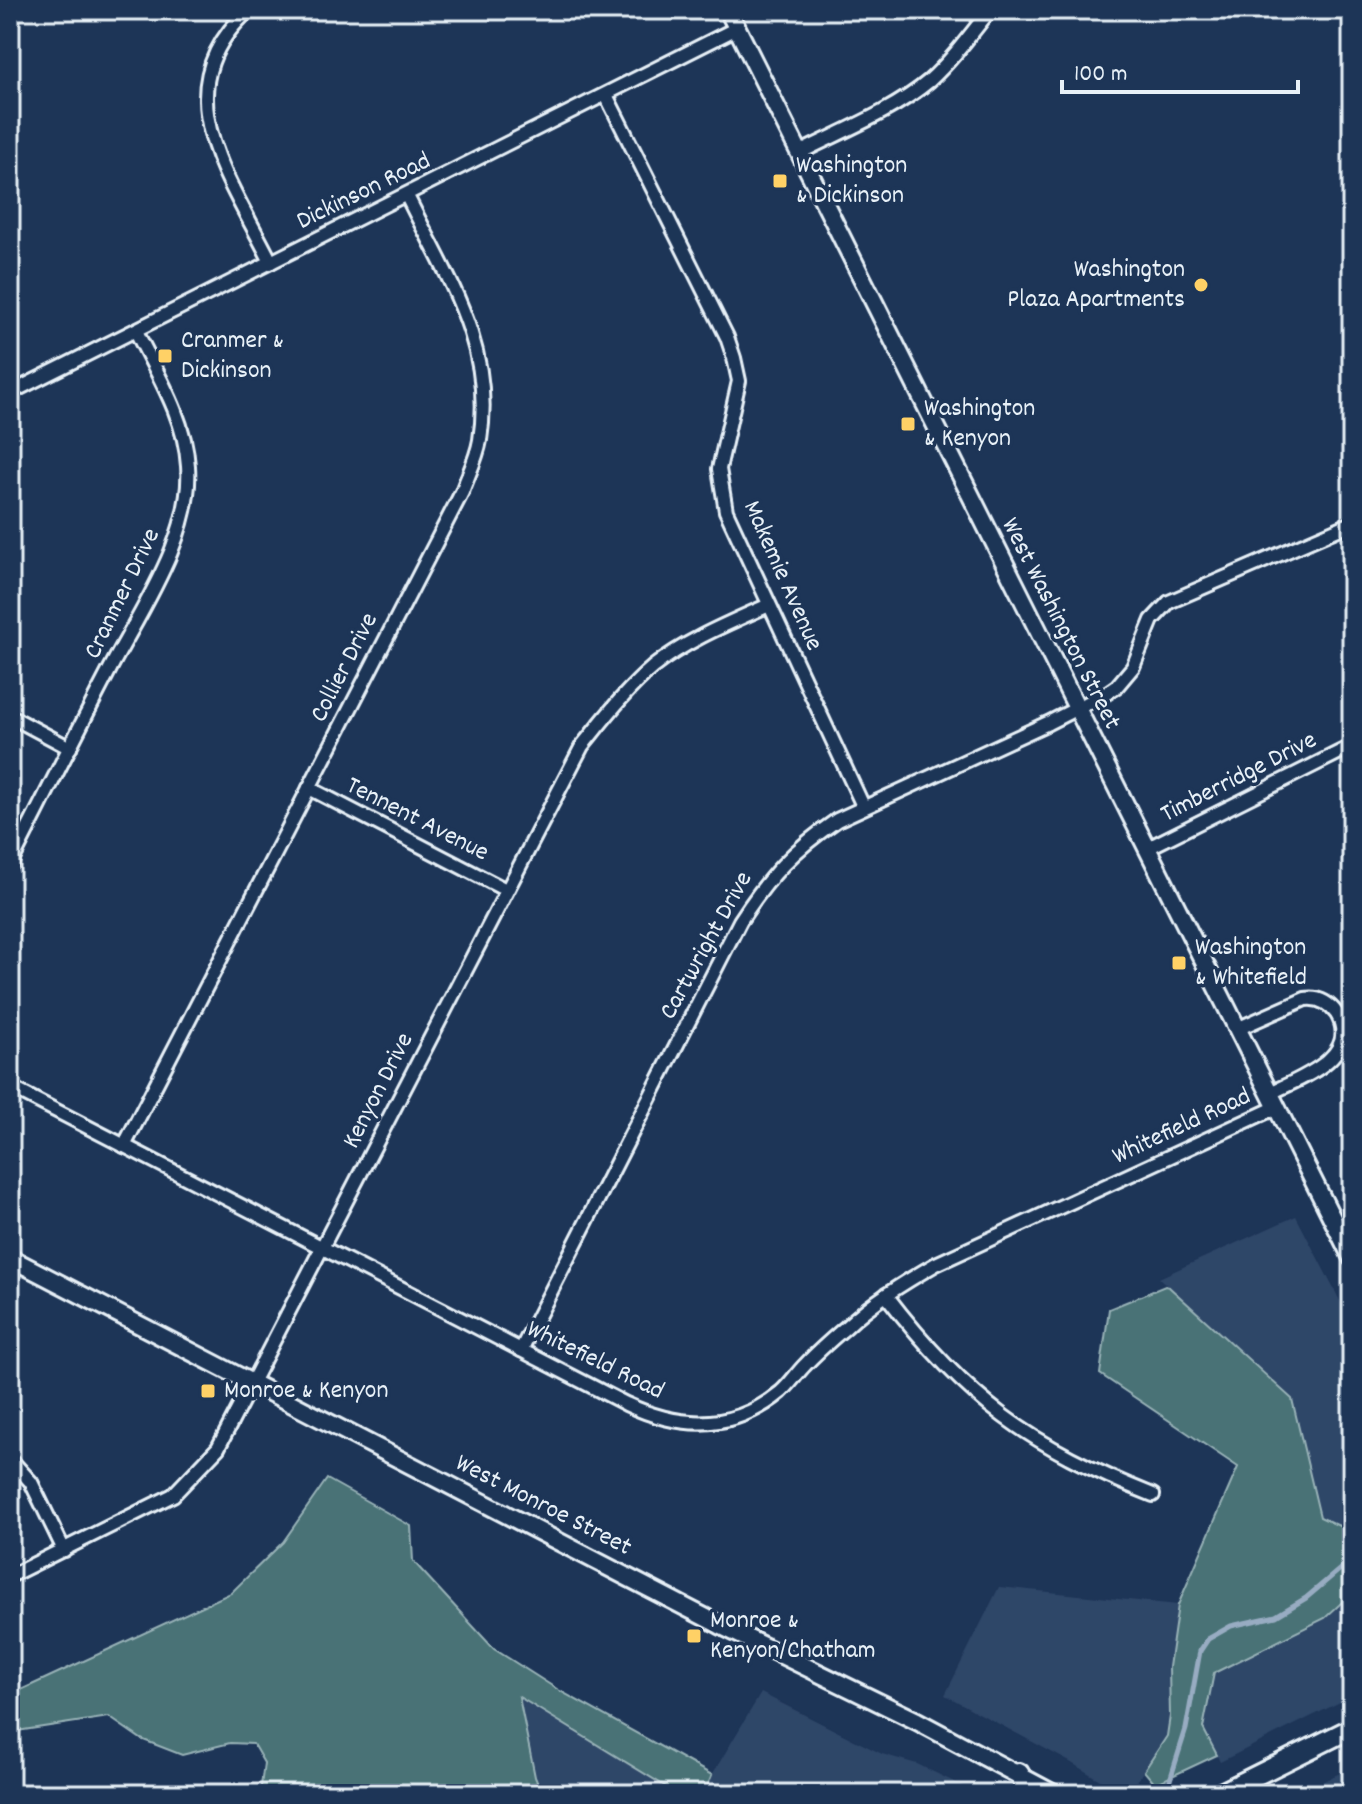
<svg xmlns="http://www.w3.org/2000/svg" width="1362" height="1804" viewBox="0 0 1362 1804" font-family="Dekko,sans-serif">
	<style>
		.built { fill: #2f4668 }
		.green { fill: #497276; stroke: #98b2b7; stroke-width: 2 }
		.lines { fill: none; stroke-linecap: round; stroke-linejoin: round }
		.stream { stroke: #98acc2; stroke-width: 5 }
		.minor-casing { stroke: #e8f1f8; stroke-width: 18 }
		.tertiary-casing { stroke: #e8f1f8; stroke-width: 22 }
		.secondary-casing { stroke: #e8f1f8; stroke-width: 24 }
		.minor { stroke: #1d3557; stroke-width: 12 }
		.tertiary { stroke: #1d3557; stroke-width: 16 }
		.secondary { stroke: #1d3557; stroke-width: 18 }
		.poi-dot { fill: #ffd166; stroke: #1d3557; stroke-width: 3 }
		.labels { text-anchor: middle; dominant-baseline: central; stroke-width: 7; stroke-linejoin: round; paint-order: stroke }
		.poi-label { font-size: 26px; fill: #e8f1f8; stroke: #1d3557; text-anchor: start }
		.street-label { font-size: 26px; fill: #e8f1f8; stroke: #1d3557 }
	</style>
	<rect width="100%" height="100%" fill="#1d3557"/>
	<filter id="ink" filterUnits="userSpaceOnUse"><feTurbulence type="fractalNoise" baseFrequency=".0125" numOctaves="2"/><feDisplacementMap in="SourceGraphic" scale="16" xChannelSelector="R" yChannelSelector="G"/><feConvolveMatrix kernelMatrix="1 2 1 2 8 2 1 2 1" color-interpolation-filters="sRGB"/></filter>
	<g filter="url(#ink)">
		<g class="built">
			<path d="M1296,1216L1352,1324V1532L1320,1517L1292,1399L1159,1278Z"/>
			<path d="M999,1587L1178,1605L1169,1667L1170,1716L1167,1737L1128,1794H1123L1070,1762L945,1695Z"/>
			<path d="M1352,1593V1696L1220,1762L1203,1728L1214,1673L1325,1618Z"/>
			<path d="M761,1693L882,1754L917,1764L979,1794H704L712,1775Z"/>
			<path d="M518,1697L678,1794H542L535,1777Z"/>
			<path d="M1352,1767V1794H1298Z"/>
		</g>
		<g class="green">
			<path d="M1165,1286L1169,1287L1292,1399L1320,1517L1352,1532V1593L1325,1618L1214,1673L1203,1728L1217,1755L1155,1784L1144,1771L1167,1736L1170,1716L1169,1667L1178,1605L1238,1467L1100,1374L1109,1309Z"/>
			<path d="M327,1479L411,1526L413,1561L494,1649L560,1691L712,1775L704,1794H678L519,1697L535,1777L542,1794H260L264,1763L253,1744L230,1743L182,1755L141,1739L109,1717L10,1732V1695L231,1593L283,1542Z"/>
		</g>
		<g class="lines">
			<path class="stream" d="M1170,1780L1186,1729L1200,1651L1208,1639L1231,1626L1276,1616L1306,1598L1352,1559"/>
			<g class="minor-casing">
				<g id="minor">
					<path d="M249,10C160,90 230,179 271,262"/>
					<path d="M606,95L727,337L734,358L739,381L719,469L726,511L863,806"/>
					<path d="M799,153C842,131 892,112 929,81C952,60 971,34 990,10"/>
					<path d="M10,393L737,28"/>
					<path d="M10,716L70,748"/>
					<path d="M309,788L506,890"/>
					<path d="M1146,849L1352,746"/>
					<path d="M10,865C43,800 76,734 110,669C141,610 193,535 188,466C185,417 157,374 136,331"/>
					<path d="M1237,1029L1305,999C1319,997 1329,1003 1337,1014C1362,1057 1297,1080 1270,1093"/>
					<path d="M10,1087L626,1404C679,1429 733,1432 781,1392C790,1384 797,1373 805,1365C818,1351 832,1339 846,1327C872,1302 905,1282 936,1264L1277,1107"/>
					<path d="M124,1146L462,492C468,475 477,458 480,440C495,346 446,276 407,196"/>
					<path d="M886,1295C967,1401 1030,1446 1153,1495"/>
					<path d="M521,1350L740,921C770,875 792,851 837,820L1048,723L1107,693L1117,686L1133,667L1152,620L1169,602L1352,523"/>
					<path d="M10,1459L31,1482L64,1550"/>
					<path d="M10,1576L173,1495L218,1448L582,746C604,719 626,690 653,667C687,640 729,623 769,605"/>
				</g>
			</g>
			<g class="tertiary-casing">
				<g id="tertiary">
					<path d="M728,10L1352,1258"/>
					<path d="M10,1258L720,1625L917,1721L1054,1794"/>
				</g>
			</g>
			<g class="secondary-casing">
				<g id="secondary">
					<path d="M1019,1773L1030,1794"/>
					<path d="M1219,1794L1352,1728"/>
				</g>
			</g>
			<use href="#minor" class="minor"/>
			<use href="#tertiary" class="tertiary"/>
			<use href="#secondary" class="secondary"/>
		</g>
	</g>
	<g class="poi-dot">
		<rect x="772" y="173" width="16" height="16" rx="4"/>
		<circle cx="1201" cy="285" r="8"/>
		<rect x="157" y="348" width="16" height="16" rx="4"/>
		<rect x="900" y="416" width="16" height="16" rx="4"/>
		<rect x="1171" y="955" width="16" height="16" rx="4"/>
		<rect x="200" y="1383" width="16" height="16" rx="4"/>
		<rect x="686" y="1628" width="16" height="16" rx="4"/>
	</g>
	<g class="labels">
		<g class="poi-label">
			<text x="796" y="166">Washington<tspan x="796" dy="30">&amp; Dickinson</tspan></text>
			<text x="1185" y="270" text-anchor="end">Washington<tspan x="1185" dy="30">Plaza Apartments</tspan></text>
			<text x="181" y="341">Cranmer &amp;<tspan x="181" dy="30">Dickinson</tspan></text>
			<text x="924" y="409">Washington<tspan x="924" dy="30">&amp; Kenyon</tspan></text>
			<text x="1195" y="948">Washington<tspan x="1195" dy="30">&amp; Whitefield</tspan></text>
			<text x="224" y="1391">Monroe &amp; Kenyon</text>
			<text x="710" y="1621">Monroe &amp;<tspan x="710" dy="30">Kenyon/Chatham</tspan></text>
		</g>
		<g class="street-label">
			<text transform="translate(364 192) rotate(-26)">Dickinson Road</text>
			<text transform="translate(782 576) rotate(66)">Makemie Avenue</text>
			<text transform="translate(123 594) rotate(-64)">Cranmer Drive</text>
			<text transform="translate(1060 624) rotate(63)">West Washington Street</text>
			<text transform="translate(345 668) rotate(-63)">Collier Drive</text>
			<text transform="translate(1239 778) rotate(-27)">Timberridge Drive</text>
			<text transform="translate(417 820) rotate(27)">Tennent Avenue</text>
			<text transform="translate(707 946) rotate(-61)">Cartwright Drive</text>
			<text transform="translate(379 1091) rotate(-63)">Kenyon Drive</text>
			<text transform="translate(1182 1127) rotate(-25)">Whitefield Road</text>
			<text transform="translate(595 1361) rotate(26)">Whitefield Road</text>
			<text transform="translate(543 1506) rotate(27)">West Monroe Street</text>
		</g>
	</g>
	<rect width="1362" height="1804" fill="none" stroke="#1d3557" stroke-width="40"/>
	<rect x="20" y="20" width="1322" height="1764" fill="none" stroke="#e8f1f8" stroke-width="3" filter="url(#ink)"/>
	<path d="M1062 80v12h236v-12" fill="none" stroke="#e8f1f8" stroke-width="4"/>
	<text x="1074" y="80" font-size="24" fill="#e8f1f8" stroke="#1d3557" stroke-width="6" paint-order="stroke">100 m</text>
</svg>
